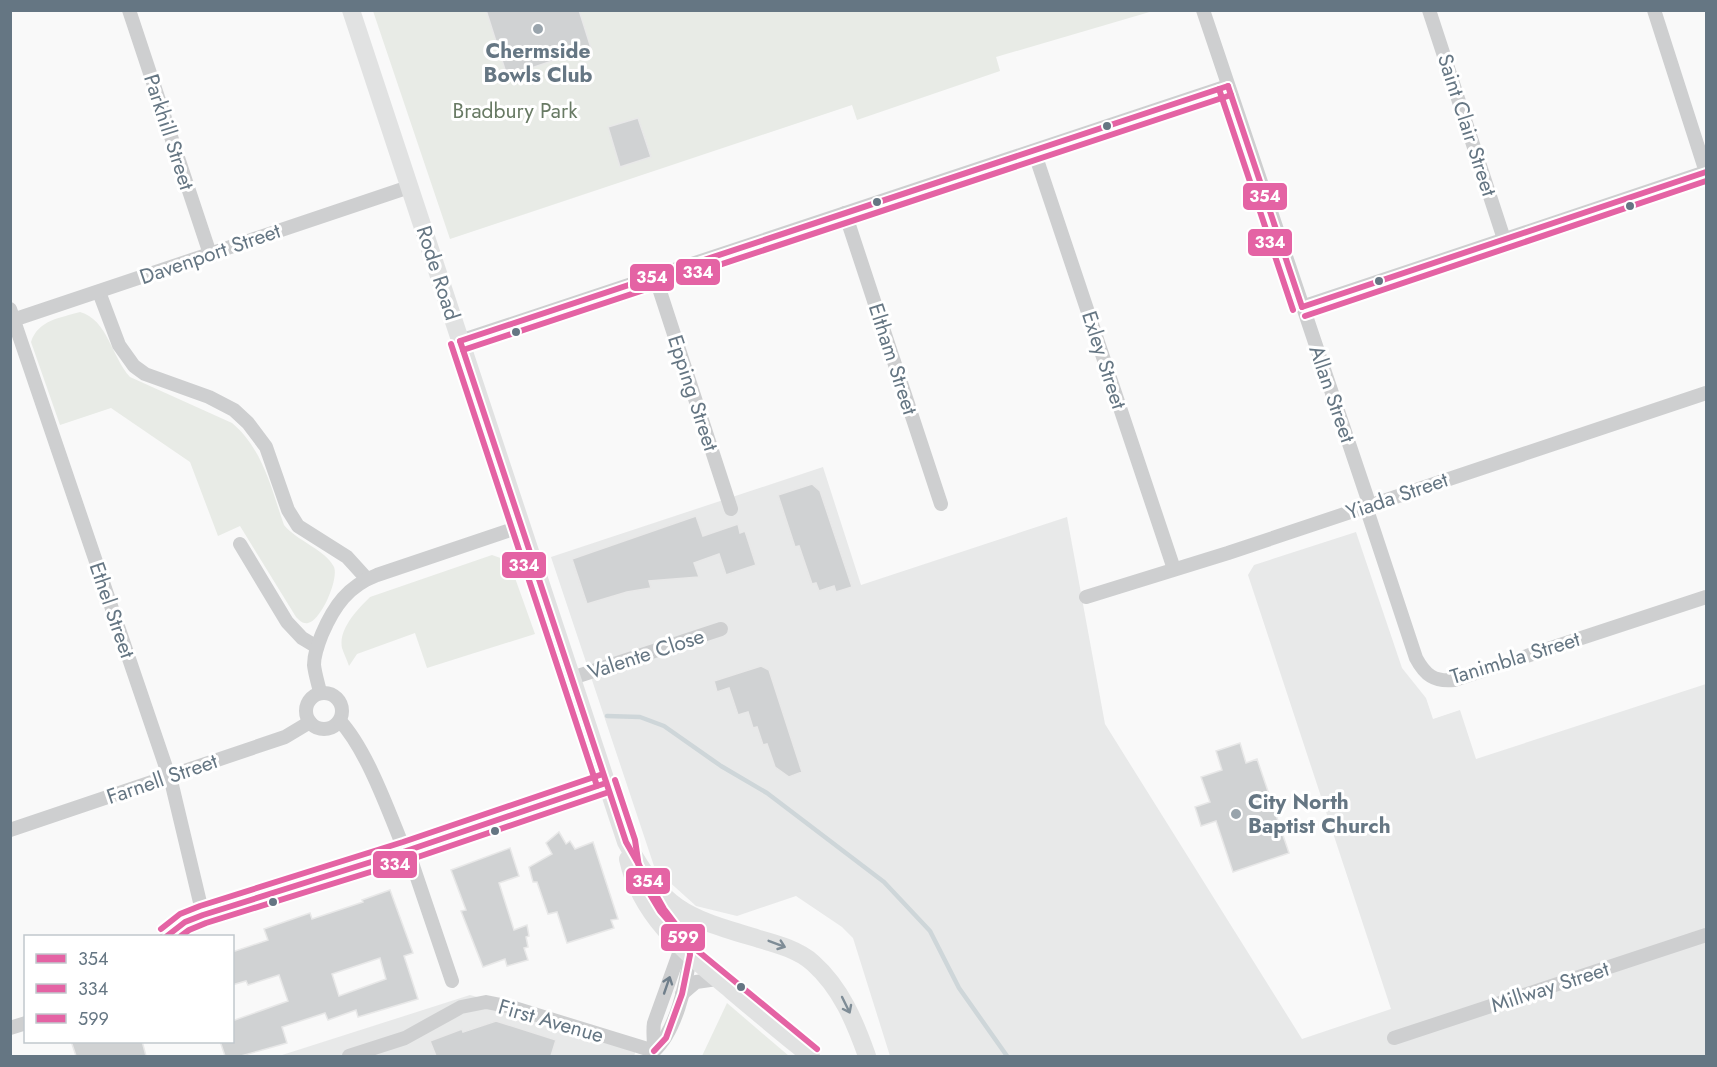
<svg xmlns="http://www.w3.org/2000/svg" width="1717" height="1067" viewBox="0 0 1717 1067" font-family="Jost,sans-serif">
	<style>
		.built { fill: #e8e9e9 }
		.green { fill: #e8ebe6 }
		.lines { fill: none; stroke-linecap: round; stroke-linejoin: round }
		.stream { stroke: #ced6d9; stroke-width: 4.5 }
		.building { fill: #d0d2d3; stroke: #e8e8e8; stroke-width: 1.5; fill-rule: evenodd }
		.minor { stroke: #cecfd0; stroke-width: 14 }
		.major { stroke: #e1e2e2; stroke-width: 18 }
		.bus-1-casing { stroke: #fff; stroke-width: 10 }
		.bus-2-casing { stroke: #fff; stroke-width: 10 }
		.bus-3-casing { stroke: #fff; stroke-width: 10 }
		.bus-1 { stroke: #e463a4; stroke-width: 6 }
		.bus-2 { stroke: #e463a4; stroke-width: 6 }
		.bus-3 { stroke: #e463a4; stroke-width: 6 }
		.oneway { stroke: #7e8c96 }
		.oneway2 { stroke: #707f8b }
		.poi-dot { fill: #99a4ac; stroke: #fff; stroke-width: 2 }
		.bus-dot { fill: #657683; stroke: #fff; stroke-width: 2 }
		.labels { text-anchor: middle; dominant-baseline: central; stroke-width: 6; stroke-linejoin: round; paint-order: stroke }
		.poi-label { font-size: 21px; font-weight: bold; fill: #657683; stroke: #fff }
		.park-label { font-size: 21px; fill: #687a64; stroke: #fff }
		.street-label { font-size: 21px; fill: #657683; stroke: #fff }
		.line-badge { stroke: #fff; stroke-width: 2 }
		.badge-label { font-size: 16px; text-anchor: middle; font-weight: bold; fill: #fff }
	</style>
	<rect width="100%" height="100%" fill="#f9f9f9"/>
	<g class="built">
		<path d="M823,467L861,585L1067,517L1105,724L1302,1039L1391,1009L1248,575L1254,565L1356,532L1402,668L1426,698L1433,719L1460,710L1476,759L1706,684V1056H890L853,938L842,927L796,896L737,916L696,906L655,869L551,557Z"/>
		<path d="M470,995L639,1041L634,1056H279Z"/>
	</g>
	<g class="green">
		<path d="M373,11H1153L996,57L1000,71L857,120L852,105L450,239Z"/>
		<path d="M80,312C108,320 111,356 130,377L232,423C263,449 271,488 284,525C297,541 326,550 334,567C339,579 321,621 308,623C303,624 300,621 296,617L240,526L218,536L190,462L111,408L60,425L31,342C38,320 60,318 80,312Z"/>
		<path d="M492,555L509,561L535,634L427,668L415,633L357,654L349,666C347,660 344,654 342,648C338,629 358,609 370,597Z"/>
		<path d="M727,1003L789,1056H702Z"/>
	</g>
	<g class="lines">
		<path class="stream" d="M607,716L640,717L664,726L721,766L767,793L884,882L930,931L959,988L1007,1056"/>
	</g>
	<g class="building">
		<path d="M486,10H579L591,48L507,76Z"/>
		<path d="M638,118L651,157L620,167L608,127Z"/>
		<path d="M812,484L820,491L852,587L836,592L834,586L819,591L816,583L812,584L799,546L795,547L778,495Z"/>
		<path d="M696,516L703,536L738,524L740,533L745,531L756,565L726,575L719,554L694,563L699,577L649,581L651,588L627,592L587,604L572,559Z"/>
		<path d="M761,666L769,670L802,772L789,777L775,767L767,744L763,745L757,727L753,728L748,712L738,715L729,688L717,692L714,681Z"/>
		<path d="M1240,743L1246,763L1257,759L1289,853L1233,872L1216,821L1201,826L1195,807L1210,802L1201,777L1222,770L1216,751Z"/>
		<path d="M559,832L566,844L570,841L575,849L593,842L618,919L611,920L614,928L567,943L557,912L548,914L537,882H533L529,867L552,854L546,843Z"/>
		<path d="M510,848L519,876L499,883L514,930L527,925L529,936L526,937L528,947L524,948L528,960L507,966L505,959L483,967L461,911L466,910L451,870Z"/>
		<path d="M390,890L413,953L404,956L418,999L358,1017L356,1010L328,1020L325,1013L282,1027L287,1043L241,1056H225L220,1041H232V1021L288,1001L279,975L248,985L246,981L232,985V952L268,940L264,929L310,913L312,919L363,902L362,900ZM380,958L386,979L339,996L332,974Z"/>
		<path d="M496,1021L556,1040L551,1056H436L430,1041L462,1029L463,1032Z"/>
		<path d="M71,1041H142L146,1056H76Z"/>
	</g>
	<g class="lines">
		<g class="minor">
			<path d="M129,10L210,254"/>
			<path d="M1203,10L1367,497L1368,513L1416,658C1425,675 1434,682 1454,680L1706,597"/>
			<path d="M1429,10L1504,239"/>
			<path d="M1654,10L1706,172"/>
			<path d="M1034,151L1174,569"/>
			<path d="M845,213L941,504"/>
			<path d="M655,276L731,509"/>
			<path d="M99,292L119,345L134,366L145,374L209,397L234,410L248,423L266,447L288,510L298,526L347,557L367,579"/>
			<path d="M1302,307L1706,172"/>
			<path d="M10,309L172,785L203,915"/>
			<path d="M10,321L409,187"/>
			<path d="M460,341L1228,86"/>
			<path d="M240,544L287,622L302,638L317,647"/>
			<path d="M1086,597L1228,553L1706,393"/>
			<path d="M572,678L721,629"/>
			<path d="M320,692C318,683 315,674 314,665C314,654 318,644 322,634C334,606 348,586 377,575L522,526"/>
			<circle cx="324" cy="711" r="18"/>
			<path d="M340,721C366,749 387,807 402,844L410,857L452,981"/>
			<path d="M10,830L285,737L310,722"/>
			<path d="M167,936L185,922L203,915L406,851L606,783"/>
			<path d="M682,994L696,982L717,979"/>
			<path d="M10,1028L26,1023"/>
			<path d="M1394,1038L1706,935"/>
			<path d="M654,1051C676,1031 686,985 690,955"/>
			<path d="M349,1056L405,1038L461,1007L486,1002L511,1007L654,1051"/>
			<path d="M652,1056C656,1046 652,1034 654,1023L681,948"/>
		</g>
		<g class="major">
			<path d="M351,10L626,842C665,913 687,917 759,939C777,944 799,950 813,963C841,988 855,1022 867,1056"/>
			<path d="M628,859C641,918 688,954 732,991C758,1013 784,1035 811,1056"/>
			<path d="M661,903C673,924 688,929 690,955"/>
		</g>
		<g class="bus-1-casing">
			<g id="bus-1">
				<path d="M1228,86L1302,307"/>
				<path d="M1302,307L1706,172"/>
				<path d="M460,341L1228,86"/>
				<path d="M460,341L626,842L664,909L689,942L690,955L682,994L666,1038L654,1051"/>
				<path d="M167,936L185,922L203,915L406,851L606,783"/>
			</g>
		</g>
		<g class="bus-2-casing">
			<g id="bus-2">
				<path d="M1219,89L1293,310"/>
				<path d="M1305,316L1706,181"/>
				<path d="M451,344L597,786"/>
				<path d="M463,350L1231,95"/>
				<path d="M181,936L189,930L206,923L409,860L609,792"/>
			</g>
		</g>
		<g class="bus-3-casing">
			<g id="bus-3">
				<path d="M615,780L635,840L639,867L648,891L660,911L687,942L817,1049"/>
				<path d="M161,929L180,914L200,906L403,842L603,774"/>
			</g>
		</g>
		<use href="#bus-1" class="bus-1"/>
		<use href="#bus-2" class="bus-2"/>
		<use href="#bus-3" class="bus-3"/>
	</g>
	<defs><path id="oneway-shaft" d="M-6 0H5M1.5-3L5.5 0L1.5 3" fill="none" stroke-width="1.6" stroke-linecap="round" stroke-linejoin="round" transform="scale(1.5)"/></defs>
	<g class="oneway">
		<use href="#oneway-shaft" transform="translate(777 944) rotate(21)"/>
		<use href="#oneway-shaft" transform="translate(846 1005) rotate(64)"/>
	</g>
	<use class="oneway2" href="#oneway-shaft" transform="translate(667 985) rotate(-71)"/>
	<g class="poi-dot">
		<circle cx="538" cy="29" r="6"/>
		<circle cx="1236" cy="814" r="6"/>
	</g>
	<g class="bus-dot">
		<circle cx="1107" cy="126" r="5"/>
		<circle cx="877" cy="202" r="5"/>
		<circle cx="1630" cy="206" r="5"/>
		<circle cx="1379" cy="281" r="5"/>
		<circle cx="516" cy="332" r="5"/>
		<circle cx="495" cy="831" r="5"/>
		<circle cx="273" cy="902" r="5"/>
		<circle cx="741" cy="987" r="5"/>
	</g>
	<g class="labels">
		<g class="poi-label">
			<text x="538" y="51">Chermside<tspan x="538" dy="24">Bowls Club</tspan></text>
			<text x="1248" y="802" text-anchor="start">City North<tspan x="1248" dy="24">Baptist Church</tspan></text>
		</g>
		<g class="park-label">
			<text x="515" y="111">Bradbury Park</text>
		</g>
		<g class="street-label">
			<text transform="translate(1467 125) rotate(72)">Saint Clair Street</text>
			<text transform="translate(169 132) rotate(72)">Parkhill Street</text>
			<text transform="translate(210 254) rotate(-19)">Davenport Street</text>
			<text transform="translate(438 273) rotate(72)">Rode Road</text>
			<text transform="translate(893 359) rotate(72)">Eltham Street</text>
			<text transform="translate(1104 360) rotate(72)">Exley Street</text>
			<text transform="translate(693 393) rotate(72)">Epping Street</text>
			<text transform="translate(1332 394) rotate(71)">Allan Street</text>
			<text transform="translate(1397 496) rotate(-19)">Yiada Street</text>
			<text transform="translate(112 610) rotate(71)">Ethel Street</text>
			<text transform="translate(646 654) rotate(-18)">Valente Close</text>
			<text transform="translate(1515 658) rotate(-17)">Tanimbla Street</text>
			<text transform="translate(162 779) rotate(-19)">Farnell Street</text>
			<text transform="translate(1550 987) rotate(-18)">Millway Street</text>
			<text transform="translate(551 1021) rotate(16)">First Avenue</text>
		</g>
	</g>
	<g class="line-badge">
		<rect x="1242" y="182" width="46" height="29" rx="6" fill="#e463a4"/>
		<rect x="1247" y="228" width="46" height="29" rx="6" fill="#e463a4"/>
		<rect x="675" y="258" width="46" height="28" rx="6" fill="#e463a4"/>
		<rect x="629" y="263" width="46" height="29" rx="6" fill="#e463a4"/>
		<rect x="501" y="551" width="46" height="28" rx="6" fill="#e463a4"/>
		<rect x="372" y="850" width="46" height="29" rx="6" fill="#e463a4"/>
		<rect x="625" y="867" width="46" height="28" rx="6" fill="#e463a4"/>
		<rect x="660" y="923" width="46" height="29" rx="6" fill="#e463a4"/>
	</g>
	<g class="badge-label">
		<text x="1265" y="202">354</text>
		<text x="1270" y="248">334</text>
		<text x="698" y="278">334</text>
		<text x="652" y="283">354</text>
		<text x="524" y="571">334</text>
		<text x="395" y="870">334</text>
		<text x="648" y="887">354</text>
		<text x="683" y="943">599</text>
	</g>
	<rect width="1717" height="1067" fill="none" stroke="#657683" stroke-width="24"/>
	<rect x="24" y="935" width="210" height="108" fill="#ffffff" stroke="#c1c8cd" stroke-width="1.5"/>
	<rect x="36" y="954" width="30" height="9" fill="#e463a4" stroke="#c1c8cd" stroke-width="1.5"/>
	<text x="78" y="965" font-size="18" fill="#657683">354</text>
	<rect x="36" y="984" width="30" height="9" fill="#e463a4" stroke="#c1c8cd" stroke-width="1.5"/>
	<text x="78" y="995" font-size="18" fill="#657683">334</text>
	<rect x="36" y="1014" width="30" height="9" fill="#e463a4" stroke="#c1c8cd" stroke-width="1.5"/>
	<text x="78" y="1025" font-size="18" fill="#657683">599</text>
</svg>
